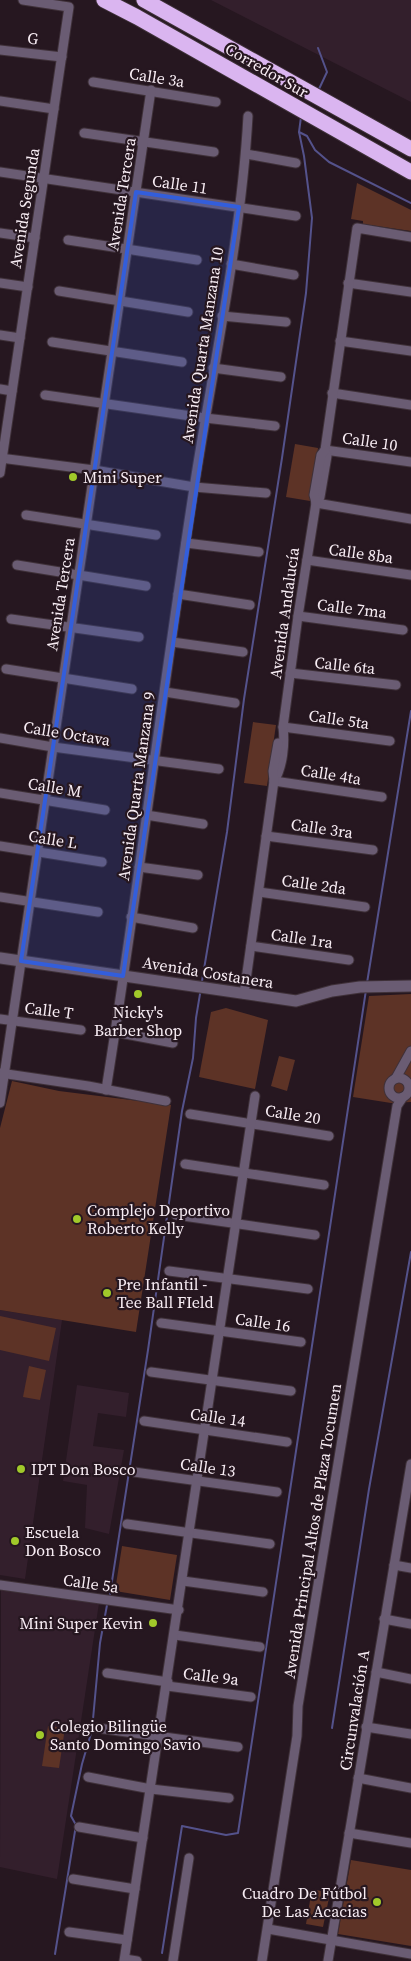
<svg xmlns="http://www.w3.org/2000/svg" width="411" height="1961" viewBox="0 0 411 1961" font-family="'Source Serif 4',serif">
	<style>
		.built { fill: #331f2c }
		.green { fill: #5d3326 }
		.lines { fill: none; stroke-linecap: round; stroke-linejoin: round }
		.stream { stroke: #54528b; stroke-width: 2 }
		.minor-casing { stroke: #3f3139; stroke-width: 11 }
		.tertiary-casing { stroke: #3f3139; stroke-width: 13 }
		.motorway-casing { stroke: #3f3139; stroke-width: 17 }
		.minor { stroke: #6a5c73; stroke-width: 9 }
		.tertiary { stroke: #6a5c73; stroke-width: 11 }
		.motorway { stroke: #dab5f0; stroke-width: 15 }
		.marked { fill: #335edb; fill-opacity: 0.2; stroke: #335edb; stroke-width: 4; stroke-linejoin: round }
		.poi-dot { fill: #a1c92a; stroke: #261720; stroke-width: 2 }
		.labels { text-anchor: middle; dominant-baseline: central; stroke-width: 4.5; stroke-linejoin: round; paint-order: stroke }
		.street-label { font-size: 16px; fill: #f8edf4; stroke: #261720 }
		.poi-label { font-size: 16px; fill: #f8edf4; stroke: #261720; text-anchor: start }
	</style>
	<rect width="100%" height="100%" fill="#261720"/>
	<g class="built">
		<path d="M211,0H411V102Z"/>
		<path d="M0,1310L62,1320L25,1579L0,1575Z"/>
		<path d="M77,1385L129,1393L126,1417L98,1413L93,1446L124,1450L109,1534L85,1528L87,1485L63,1481Z"/>
		<path d="M1,1590L99,1603L57,1879L0,1867Z"/>
	</g>
	<g class="green">
		<path d="M357,183L411,210V231L363,224V221L351,219Z"/>
		<path d="M295,444L318,448L310,501L286,497Z"/>
		<path d="M253,722L276,725L267,786L244,783Z"/>
		<path d="M411,994V1102L391,1103L353,1097L369,996Z"/>
		<path d="M226,1008L268,1020L255,1089L199,1077L211,1012Z"/>
		<path d="M279,1056L295,1060L287,1091L271,1086Z"/>
		<path d="M12,1081L59,1091L171,1105L136,1332L0,1310V1128Z"/>
		<path d="M0,1316L56,1328L49,1361L0,1350Z"/>
		<path d="M29,1366L46,1370L40,1400L23,1397Z"/>
		<path d="M122,1546L177,1555L170,1600L115,1591Z"/>
		<path d="M48,1726L65,1728L59,1768L42,1766Z"/>
		<path d="M351,1860L411,1870V1946L338,1934Z"/>
		<path d="M312,1889L330,1893L323,1927L306,1924Z"/>
	</g>
	<g class="lines">
		<g class="stream">
			<path d="M318,48L327,72L319,89"/>
			<path d="M299,132L307,136L315,150L329,162L411,203"/>
			<path d="M202,981L227,832L244,699L282,458L306,293L312,218L304,156L299,132L301,117"/>
			<path d="M367,983L411,711"/>
			<path d="M110,1594L148,1350L182,1111L193,1058L196,1018L200,994"/>
			<path d="M332,1728L369,1489L411,1252"/>
			<path d="M162,1953L182,1826L226,1835L238,1833L366,990"/>
			<path d="M55,1954L76,1825L71,1816L82,1764L92,1730L100,1643L107,1605"/>
		</g>
		<g class="minor-casing">
			<g id="minor">
				<path d="M0,50L62,57"/>
				<path d="M93,82L216,102"/>
				<path d="M0,101L54,109"/>
				<path d="M84,133L214,152"/>
				<path d="M246,154L296,163"/>
				<path d="M0,172L296,216"/>
				<path d="M0,233L35,238"/>
				<path d="M68,240L197,260"/>
				<path d="M231,264L294,275"/>
				<path d="M0,283L28,287"/>
				<path d="M348,283L411,292"/>
				<path d="M59,291L188,312"/>
				<path d="M222,316L286,322"/>
				<path d="M0,335L20,338"/>
				<path d="M340,341L411,351"/>
				<path d="M52,342L182,362"/>
				<path d="M213,368L281,377"/>
				<path d="M0,389L12,391"/>
				<path d="M332,393L411,405"/>
				<path d="M45,395L205,418L275,426"/>
				<path d="M325,450L411,462"/>
				<path d="M0,458L94,470L194,487L266,493"/>
				<path d="M0,473L69,7L23,0"/>
				<path d="M316,503L320,497L327,456L325,450L357,228L411,237"/>
				<path d="M316,503L411,519"/>
				<path d="M26,515L156,535"/>
				<path d="M186,543L259,552"/>
				<path d="M307,560L411,575"/>
				<path d="M17,565L146,586"/>
				<path d="M178,594L250,605"/>
				<path d="M298,616L403,630"/>
				<path d="M11,619L139,637"/>
				<path d="M172,642L243,652"/>
				<path d="M6,669L132,689"/>
				<path d="M290,673L396,685"/>
				<path d="M165,692L235,703"/>
				<path d="M283,727L390,741"/>
				<path d="M0,738L53,747L219,769"/>
				<path d="M274,781C283,767 285,743 283,727L298,616L316,503L314,495L321,455L325,450"/>
				<path d="M274,781L382,797"/>
				<path d="M0,793L105,810"/>
				<path d="M146,815L203,824"/>
				<path d="M266,836L373,850"/>
				<path d="M0,846L102,862"/>
				<path d="M139,867L198,875"/>
				<path d="M259,892L365,907"/>
				<path d="M0,897L98,912"/>
				<path d="M131,917L193,928"/>
				<path d="M251,946L349,960"/>
				<path d="M244,994L274,781L273,771L278,743"/>
				<path d="M0,1019L81,1030"/>
				<path d="M115,1032L173,1043"/>
				<path d="M0,1073L88,1086L166,1101"/>
				<circle cx="399" cy="1088" r="10"/>
				<path d="M396,1078L411,1051"/>
				<path d="M106,1090C138,890 163,688 194,488C213,365 241,241 248,116"/>
				<path d="M0,1103L151,90"/>
				<path d="M190,1114L329,1136"/>
				<path d="M185,1164L324,1185"/>
				<path d="M176,1215L315,1235"/>
				<path d="M169,1271L308,1289"/>
				<path d="M161,1323L301,1342"/>
				<path d="M151,1372L291,1391"/>
				<path d="M144,1421L287,1442"/>
				<path d="M134,1472L277,1492"/>
				<path d="M127,1524L270,1544"/>
				<path d="M394,1565L411,1568"/>
				<path d="M183,1581L263,1592"/>
				<path d="M0,1585L179,1610"/>
				<path d="M384,1619L411,1624"/>
				<path d="M175,1635L260,1647"/>
				<path d="M376,1672L411,1679"/>
				<path d="M107,1673L168,1682"/>
				<path d="M167,1686L251,1697"/>
				<path d="M366,1727L411,1734"/>
				<path d="M97,1728L238,1747"/>
				<path d="M88,1777L151,1789L229,1798"/>
				<path d="M358,1778L411,1788"/>
				<path d="M79,1827L143,1838"/>
				<path d="M349,1833L411,1843"/>
				<path d="M73,1879L135,1889"/>
				<path d="M268,1929L411,1954"/>
				<path d="M69,1932L127,1940"/>
				<path d="M125,1959L137,1961"/>
				<path d="M124,1961L255,1096"/>
				<path d="M173,1961L189,1858"/>
				<path d="M262,1961L297,1736L298,1706L397,1106L403,1097"/>
				<path d="M328,1961L411,1464"/>
			</g>
		</g>
		<g class="tertiary-casing">
			<path id="tertiary" d="M0,958L296,1001L332,991L360,987L411,986"/>
		</g>
		<g class="motorway-casing">
			<g id="motorway">
				<path d="M104,0L137,17L411,172"/>
				<path d="M144,0L411,149"/>
			</g>
		</g>
		<use href="#minor" class="minor"/>
		<use href="#tertiary" class="tertiary"/>
		<use href="#motorway" class="motorway"/>
	</g>
	<path class="marked" d="M136,192L239,207L123,976L21,961Z"/>
	<g class="poi-dot">
		<circle cx="73" cy="477" r="5"/>
		<circle cx="138" cy="994" r="5"/>
		<circle cx="77" cy="1219" r="5"/>
		<circle cx="107" cy="1293" r="5"/>
		<circle cx="21" cy="1469" r="5"/>
		<circle cx="15" cy="1541" r="5"/>
		<circle cx="153" cy="1623" r="5"/>
		<circle cx="40" cy="1735" r="5"/>
		<circle cx="377" cy="1902" r="5"/>
	</g>
	<g class="labels">
		<g class="street-label">
			<text transform="translate(33 38) rotate(7)">G</text>
			<text transform="translate(267 70) rotate(30)">Corredor Sur</text>
			<text transform="translate(157 77) rotate(9)">Calle 3a</text>
			<text transform="translate(180 184) rotate(8)">Calle 11</text>
			<text transform="translate(121 194) rotate(-81)">Avenida Tercera</text>
			<text transform="translate(24 208) rotate(-81)">Avenida Segunda</text>
			<text transform="translate(202 345) rotate(-81)">Avenida Quarta Manzana 10</text>
			<text transform="translate(370 441) rotate(8)">Calle 10</text>
			<text transform="translate(361 553) rotate(8)">Calle 8ba</text>
			<text transform="translate(60 594) rotate(-81)">Avenida Tercera</text>
			<text transform="translate(352 608) rotate(7)">Calle 7ma</text>
			<text transform="translate(284 613) rotate(-82)">Avenida Andalucía</text>
			<text transform="translate(345 665) rotate(6)">Calle 6ta</text>
			<text transform="translate(339 719) rotate(8)">Calle 5ta</text>
			<text transform="translate(67 733) rotate(9)">Calle Octava</text>
			<text transform="translate(331 774) rotate(9)">Calle 4ta</text>
			<text transform="translate(136 786) rotate(-82)">Avenida Quarta Manzana 9</text>
			<text transform="translate(55 787) rotate(9)">Calle M</text>
			<text transform="translate(322 828) rotate(8)">Calle 3ra</text>
			<text transform="translate(53 839) rotate(9)">Calle L</text>
			<text transform="translate(314 884) rotate(8)">Calle 2da</text>
			<text transform="translate(302 938) rotate(8)">Calle 1ra</text>
			<text transform="translate(208 972) rotate(9)">Avenida Costanera</text>
			<text transform="translate(49 1010) rotate(7)">Calle T</text>
			<text transform="translate(293 1114) rotate(9)">Calle 20</text>
			<text transform="translate(263 1322) rotate(8)">Calle 16</text>
			<text transform="translate(218 1417) rotate(8)">Calle 14</text>
			<text transform="translate(208 1467) rotate(8)">Calle 13</text>
			<text transform="translate(312 1531) rotate(-81)">Avenida Principal Altos de Plaza Tocumen</text>
			<text transform="translate(91 1583) rotate(8)">Calle 5a</text>
			<text transform="translate(211 1676) rotate(7)">Calle 9a</text>
			<text transform="translate(354 1710) rotate(-81)">Circunvalación A</text>
		</g>
		<g class="poi-label">
			<text x="83" y="477">Mini Super</text>
			<text x="138" y="1012" text-anchor="middle">Nicky's<tspan x="138" dy="18">Barber Shop</tspan></text>
			<text x="87" y="1210">Complejo Deportivo<tspan x="87" dy="18">Roberto Kelly</tspan></text>
			<text x="117" y="1284">Pre Infantil -<tspan x="117" dy="18">Tee Ball FIeld</tspan></text>
			<text x="31" y="1469">IPT Don Bosco</text>
			<text x="25" y="1532">Escuela<tspan x="25" dy="18">Don Bosco</tspan></text>
			<text x="143" y="1623" text-anchor="end">Mini Super Kevin</text>
			<text x="50" y="1726">Colegio Bilingüe<tspan x="50" dy="18">Santo Domingo Savio</tspan></text>
			<text x="367" y="1893" text-anchor="end">Cuadro De Fútbol<tspan x="367" dy="18">De Las Acacias</tspan></text>
		</g>
	</g>
</svg>
